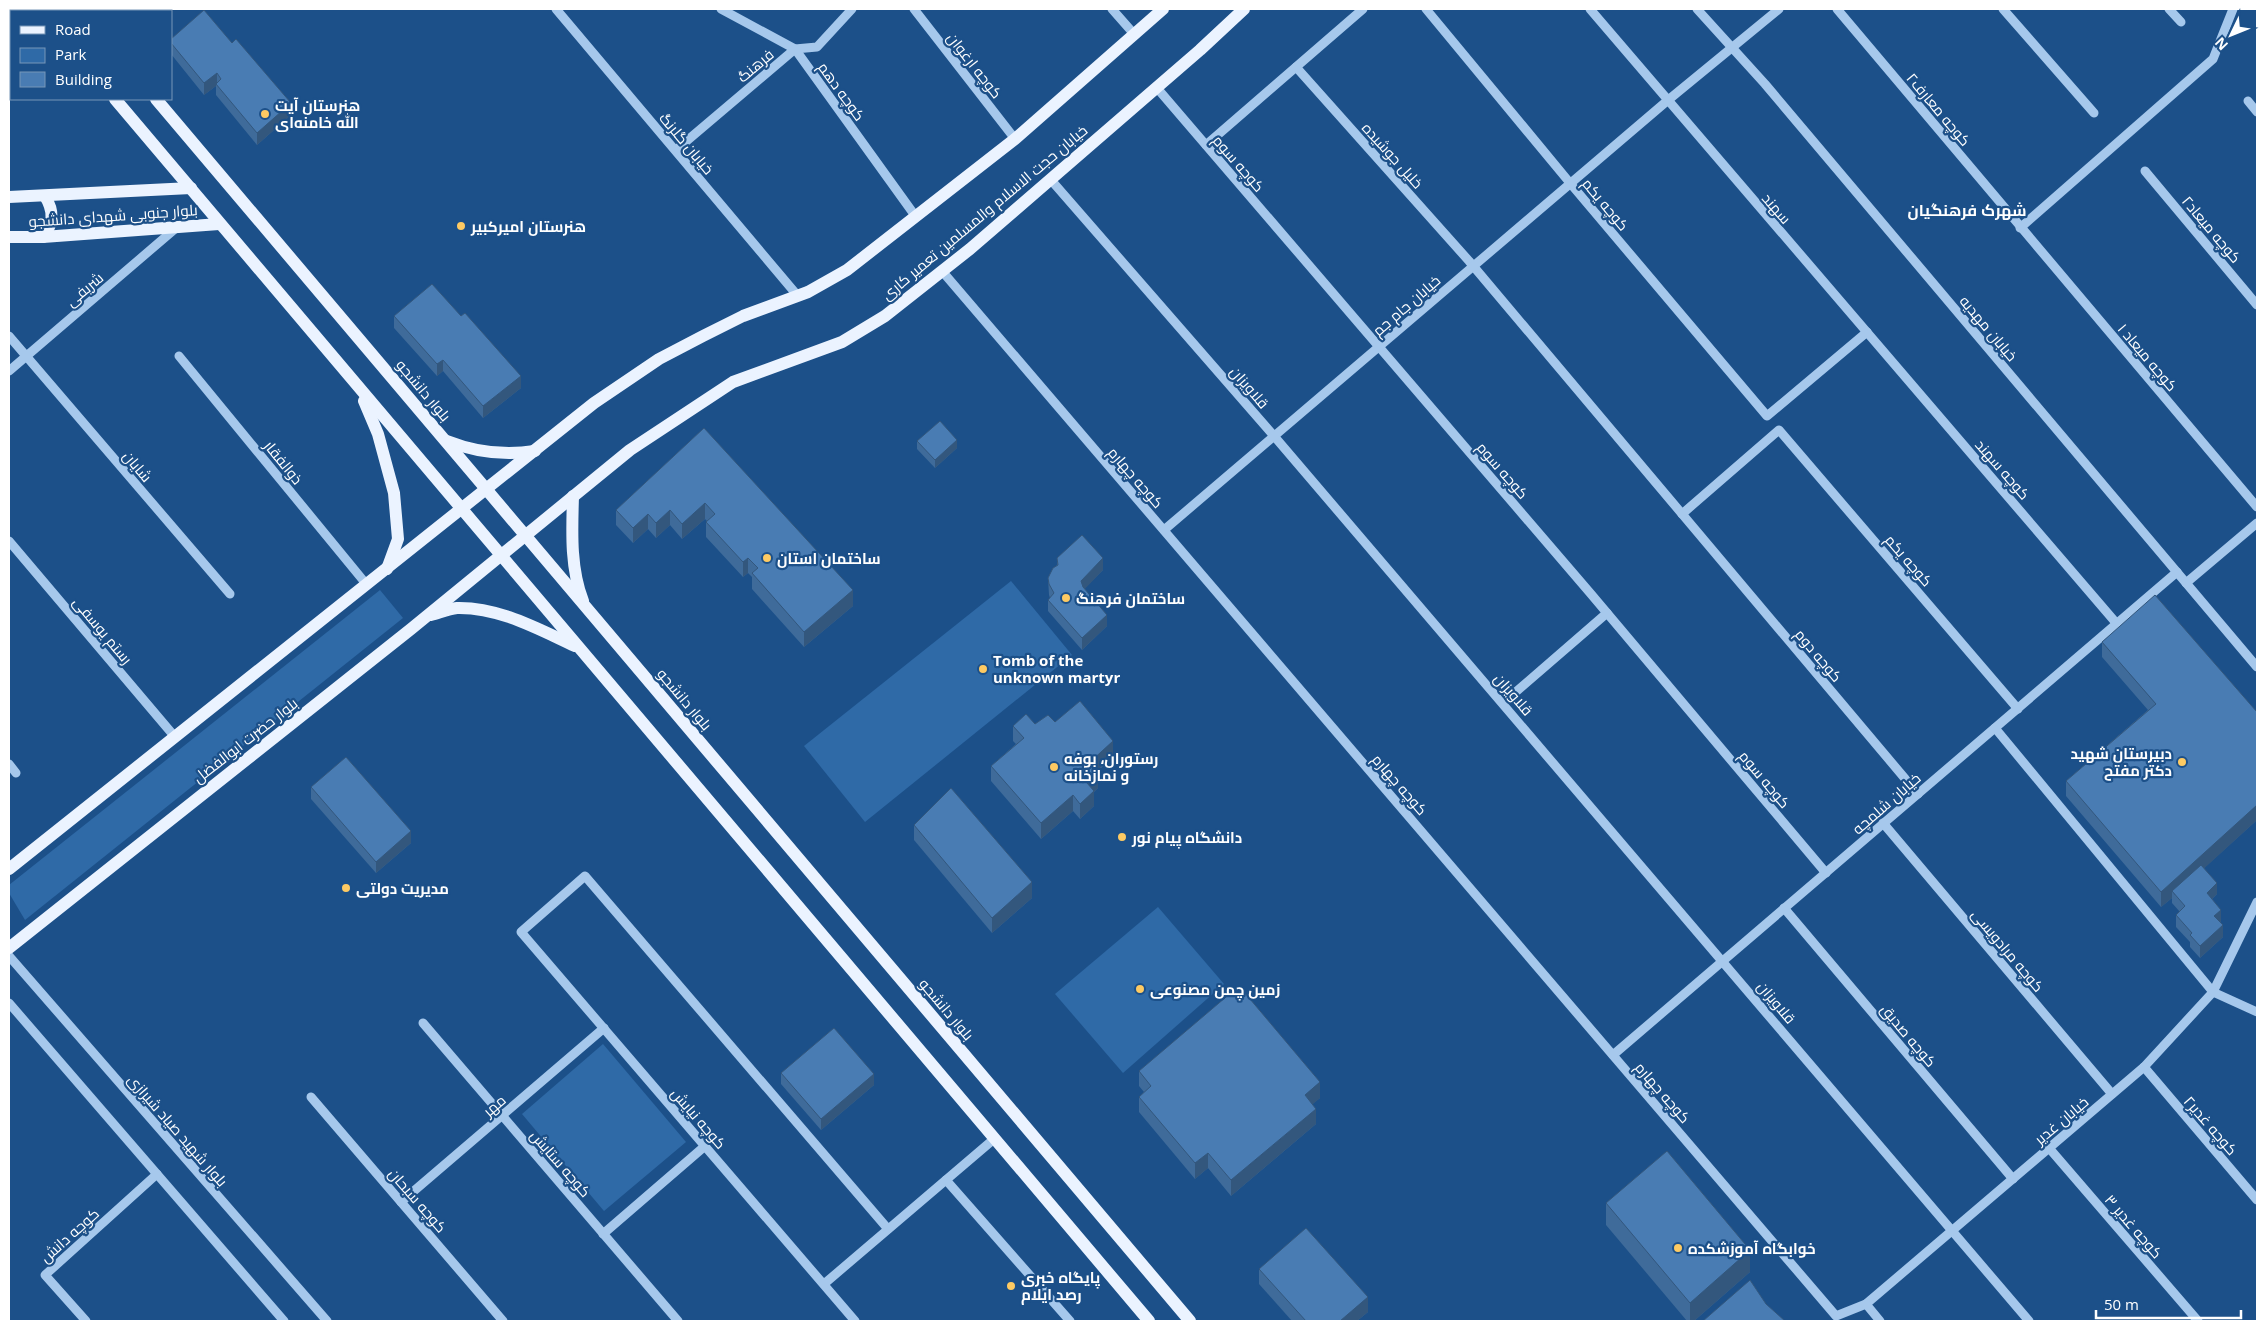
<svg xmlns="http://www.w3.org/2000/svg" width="2266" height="1330" viewBox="0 0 2266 1330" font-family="'Open Sans',Cairo,sans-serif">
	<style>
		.green { fill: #2f6aa7 }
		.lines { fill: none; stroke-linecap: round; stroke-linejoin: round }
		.minor { stroke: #a6c8ec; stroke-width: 9 }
		.major { stroke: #ebf3ff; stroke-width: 12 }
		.wall { fill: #3f6b9a }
		.shaded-wall { fill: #33577d }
		.building { fill: #497cb3; stroke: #33577d }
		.poi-dot { fill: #fdca63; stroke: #1c5089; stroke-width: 2 }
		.labels { text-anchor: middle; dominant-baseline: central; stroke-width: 4.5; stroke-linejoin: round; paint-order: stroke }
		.street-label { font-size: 15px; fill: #fff; stroke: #1c5089 }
		.poi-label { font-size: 15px; font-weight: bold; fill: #fff; stroke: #1c5089; text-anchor: start }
		.neighbourhood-label { font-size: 16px; font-weight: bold; fill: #fff; stroke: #1c5089 }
	</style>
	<rect width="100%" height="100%" fill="#1c5089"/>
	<g class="green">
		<path d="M1011,581L1072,655L865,822L804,746Z"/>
		<path d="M380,590L403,618L25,920L9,893V885Z"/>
		<path d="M1158,907L1224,984L1123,1073L1055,994Z"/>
		<path d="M603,1044L686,1142L604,1211L522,1114Z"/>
	</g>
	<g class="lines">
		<g class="minor">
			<path d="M556,9L797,295"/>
			<path d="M721,9L795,49L916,217"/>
			<path d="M914,9L1015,139"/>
			<path d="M1112,9L1134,34"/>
			<path d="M1426,9L1570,183L1767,416L1867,332"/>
			<path d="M1590,9L2117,624"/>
			<path d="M1697,9L1765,84L2257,667"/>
			<path d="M1837,9L2257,507"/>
			<path d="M2003,9L2094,113"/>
			<path d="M2169,9L2181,22"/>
			<path d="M1296,67L1469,261L1918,794"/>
			<path d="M1157,88L1591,594L1826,873"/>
			<path d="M2248,101L2257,112"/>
			<path d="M1206,145L1363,9"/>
			<path d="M676,150L795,49L817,47L852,9"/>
			<path d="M2145,171L2257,305"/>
			<path d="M1051,180L1274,436L2029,1321"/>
			<path d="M2020,228L2213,59L2233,9"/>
			<path d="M942,271L1836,1316L1866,1304L2144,1067L2213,992L2257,902"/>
			<path d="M9,336L230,594"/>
			<path d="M179,356L367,585"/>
			<path d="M9,371L176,228"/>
			<path d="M1682,514L1779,430L2018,709"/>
			<path d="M1164,530L1667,101L1779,9"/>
			<path d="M9,541L175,737"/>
			<path d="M2186,583L2257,523"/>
			<path d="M1503,703L1607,613"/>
			<path d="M1995,728L2213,992L2257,1012"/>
			<path d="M9,764L16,773"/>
			<path d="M1883,823L2112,1094"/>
			<path d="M1784,908L2013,1179"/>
			<path d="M9,956L327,1321"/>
			<path d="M9,1003L284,1321"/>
			<path d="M423,1023L678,1321"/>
			<path d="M1613,1055L2177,572"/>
			<path d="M2144,1067L2257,1200"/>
			<path d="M311,1097L503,1321"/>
			<path d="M2049,1148L2198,1321"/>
			<path d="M946,1180L1070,1321"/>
			<path d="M401,1202L604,1028"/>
			<path d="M603,1234L705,1146"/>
			<path d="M824,1284L994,1139"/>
			<path d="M1866,1304L1880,1321"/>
			<path d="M86,1321L45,1275L157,1174"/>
			<path d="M855,1321L521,932L585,876L888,1229"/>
		</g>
		<g class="major">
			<path d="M39,9L41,11"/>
			<path d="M80,9L82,11"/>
			<path d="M115,99L1149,1321"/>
			<path d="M156,99L1190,1321"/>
			<path d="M9,197L191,188"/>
			<path d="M9,237H43L219,224"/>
			<path d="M43,237C54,223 54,211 45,196"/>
			<path d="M364,401L378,434L394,493L398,539L387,569"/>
			<path d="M447,441C475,452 504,456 535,451"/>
			<path d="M573,496C572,530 570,568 583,601"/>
			<path d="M431,615C439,613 448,609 457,608C499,607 538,629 575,646"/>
			<path d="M9,869L594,403L659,359L703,336L743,316L808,292L847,270L1015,139L1163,9"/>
			<path d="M9,948L411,629L630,450L733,382L842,342L885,316L970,249L1200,50L1244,9"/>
		</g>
	</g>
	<g class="wall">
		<path d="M171,39L291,115L257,145L216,95V86L204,95L171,54Z"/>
		<path d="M394,316L521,388L483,418L443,371L437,376L394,328Z"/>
		<path d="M704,428L853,606L804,647L752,589V577L748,573L743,577L706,537V522L707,521L705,519L682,539L670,525L656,538L648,529L633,543L616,525V510Z"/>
		<path d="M917,441L957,448L935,468L917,449Z"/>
		<path d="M1057,558L1103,570L1084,589L1107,626L1082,650L1048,611V600L1050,598L1049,595L1048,578L1057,565Z"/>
		<path d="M2102,642L2257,820L2204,868L2217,894L2212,899L2221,921L2220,922L2223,937L2200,958L2190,947V942L2176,927V915L2180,912L2172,903V898L2161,907L2066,796V781L2148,710L2102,657Z"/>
		<path d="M1055,722L1113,756L1097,772L1098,788L1094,792V806L1080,819L1073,811L1041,839L991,781V766L1016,744L1013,741V726Z"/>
		<path d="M311,787L411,843L376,873L311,799Z"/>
		<path d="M914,825L1032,898L992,933L914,840Z"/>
		<path d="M1139,1071L1320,1098L1312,1104L1316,1124L1231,1196L1208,1168L1195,1179L1139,1112V1097L1144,1092L1139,1086Z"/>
		<path d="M781,1073L874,1085L821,1130L781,1084Z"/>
		<path d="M1606,1203L1750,1272L1694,1321H1687L1606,1225Z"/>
		<path d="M1259,1269L1368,1312L1357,1321H1292L1259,1284Z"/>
	</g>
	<g class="shaded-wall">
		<path d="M217,73V85L216,84V86L204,95V83Z"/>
		<path d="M291,103V115L257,145V133Z"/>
		<path d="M443,360V371L437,376V364Z"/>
		<path d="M521,376V388L483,418V406Z"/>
		<path d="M957,440V448L935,468V460Z"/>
		<path d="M705,503V519L682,539V524Z"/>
		<path d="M670,510V525L656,538V523Z"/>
		<path d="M648,514V529L633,543V528Z"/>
		<path d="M748,558V573L743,577V562Z"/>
		<path d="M1103,558V570L1081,593V581Z"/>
		<path d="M853,590V606L804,647V632Z"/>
		<path d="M1107,615V626L1082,650V638Z"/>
		<path d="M1113,741V756L1089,778V763Z"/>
		<path d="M1098,773V788L1094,792V806L1080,819V804L1087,783Z"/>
		<path d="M1073,795V811L1041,839V823Z"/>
		<path d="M2257,805V820L2175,895L2172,891V898L2161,907V892Z"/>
		<path d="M411,831V843L376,873V862Z"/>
		<path d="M1032,882V898L992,933V918Z"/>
		<path d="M2217,883V894L2207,904V893Z"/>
		<path d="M2221,910V921L2214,928V916Z"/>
		<path d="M2223,925V937L2200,958V946Z"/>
		<path d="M874,1074V1085L821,1130V1119Z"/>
		<path d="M1320,1082V1098L1305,1111V1095Z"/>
		<path d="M1316,1109V1124L1231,1196V1180Z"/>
		<path d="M1208,1153V1168L1195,1179V1163Z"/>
		<path d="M1750,1250V1272L1694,1321H1690V1303Z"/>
		<path d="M1368,1297V1312L1357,1321H1340Z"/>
	</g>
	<g class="building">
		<path d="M204,10L232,43L236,39L291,103L257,133L216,84L221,79L217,73L204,83L171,43V39Z"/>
		<path d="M432,284L461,316L465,313L521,376L483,406L443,360L437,364L394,316Z"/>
		<path d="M940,421L957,440L935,460L917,441Z"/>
		<path d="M704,428L853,590L804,632L752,573L758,568L748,558L743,562L706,522L715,514L705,503L682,524L670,510L656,523L648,514L633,528L616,510Z"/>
		<path d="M1082,535L1103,558L1081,581L1083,587L1107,615L1082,638L1048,600L1054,593L1049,584L1048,578L1053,568L1058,565L1057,558Z"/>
		<path d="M2155,595L2257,712V805L2161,892L2066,781L2156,704L2102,642Z"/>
		<path d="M1080,701L1113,741L1089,763L1098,773L1087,783L1094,791L1080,804L1073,795L1041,823L991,766L1024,738L1013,726L1026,714L1035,724L1048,715L1055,722Z"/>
		<path d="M346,757L411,831L376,862L311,787Z"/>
		<path d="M951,788L1032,882L992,918L914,825Z"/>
		<path d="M2201,865L2217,883L2207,893L2221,910L2214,916L2223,925L2200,946L2190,935L2192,933L2176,915L2185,906L2172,891Z"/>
		<path d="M1239,986L1320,1082L1305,1095L1316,1109L1231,1180L1208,1153L1195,1163L1139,1097L1151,1086L1139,1071Z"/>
		<path d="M834,1028L874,1074L821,1119L781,1073Z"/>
		<path d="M1667,1151L1750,1250L1690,1303L1606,1203Z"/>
		<path d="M1306,1228L1368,1297L1340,1321H1306L1259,1269Z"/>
		<path d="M1750,1280L1766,1304L1785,1321H1703Z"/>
	</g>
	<g class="poi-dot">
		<circle cx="265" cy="114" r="5"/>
		<circle cx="461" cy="226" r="5"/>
		<circle cx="767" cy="558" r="5"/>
		<circle cx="1066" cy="598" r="5"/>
		<circle cx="983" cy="669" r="5"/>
		<circle cx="2182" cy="762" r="5"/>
		<circle cx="1054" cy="767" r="5"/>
		<circle cx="1122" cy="837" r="5"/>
		<circle cx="346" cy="888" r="5"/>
		<circle cx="1140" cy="989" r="5"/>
		<circle cx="1678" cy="1248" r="5"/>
		<circle cx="1011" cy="1286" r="5"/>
	</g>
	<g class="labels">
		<g class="street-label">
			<text transform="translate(755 65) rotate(-40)">فرهنگ</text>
			<text transform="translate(975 65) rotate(52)">کوچه ارغوان</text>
			<text transform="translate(842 91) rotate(54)">کوچه دهم</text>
			<text transform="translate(1939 109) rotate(50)">کوچه معارف۲</text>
			<text transform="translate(687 143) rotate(50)">خیابان گلرنگ</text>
			<text transform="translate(1393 155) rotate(48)">خلیل جوشیده</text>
			<text transform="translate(1239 163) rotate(49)">کوچه سوم</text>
			<text transform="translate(1606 204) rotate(50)">کوچه یکم</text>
			<text transform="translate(1777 208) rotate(49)">سهند</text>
			<text transform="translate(984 212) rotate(-40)">خیابان حجت الاسلام والمسلمین تعمیر کاری</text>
			<text transform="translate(113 215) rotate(-4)">بلوار جنوبی شهدای دانشجو</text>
			<text transform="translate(2212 229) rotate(50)">کوچه میعاد۲</text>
			<text transform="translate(84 289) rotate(-40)">شریفی</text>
			<text transform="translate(1406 305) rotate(-41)">خیابان جام جم</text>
			<text transform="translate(1989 328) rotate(50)">خیابان مهدیه</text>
			<text transform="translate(2148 357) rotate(50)">کوچه میعاد ۱</text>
			<text transform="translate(1250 387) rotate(49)">قلاویزان</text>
			<text transform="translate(424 390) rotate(50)">بلوار دانشجو</text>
			<text transform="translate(284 462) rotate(51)">ذوالفقار</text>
			<text transform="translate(138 466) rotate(50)">شایان</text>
			<text transform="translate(2003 469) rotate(49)">کوچه سهند</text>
			<text transform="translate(1503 470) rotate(49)">کوچه سوم</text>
			<text transform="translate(1136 477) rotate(49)">کوچه چهارم</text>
			<text transform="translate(1909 560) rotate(49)">کوچه یکم</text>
			<text transform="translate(103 630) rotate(50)">رستم یوسفی</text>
			<text transform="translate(1819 655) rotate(50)">کوچه دوم</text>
			<text transform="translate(1514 694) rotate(49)">قلاویزان</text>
			<text transform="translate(685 699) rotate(50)">بلوار دانشجو</text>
			<text transform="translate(245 740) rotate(-38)">بلوار حضرت ابوالفضل</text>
			<text transform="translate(1765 779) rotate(50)">کوچه سوم</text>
			<text transform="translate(1400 784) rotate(49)">کوچه چهارم</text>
			<text transform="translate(1886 803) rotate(-41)">خیابان شلمچه</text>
			<text transform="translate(2008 950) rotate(50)">کوچه مرادویسی</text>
			<text transform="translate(1777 1002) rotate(50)">قلاویزان</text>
			<text transform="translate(947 1009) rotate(50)">بلوار دانشجو</text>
			<text transform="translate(1909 1035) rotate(50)">کوچه صدیق</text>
			<text transform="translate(1663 1092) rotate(49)">کوچه چهارم</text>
			<text transform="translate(494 1105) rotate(-41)">مهر</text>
			<text transform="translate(699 1118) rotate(49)">كوچه نيايش</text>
			<text transform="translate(2061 1120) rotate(-40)">خیابان غدیر</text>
			<text transform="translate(2211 1125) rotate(49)">کوچه غدیر۲</text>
			<text transform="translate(178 1130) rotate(49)">بلوار شهید صیاد شیرازی</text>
			<text transform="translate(561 1163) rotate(49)">کوچه ستایش</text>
			<text transform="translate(418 1200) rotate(49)">کوچه سبحان</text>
			<text transform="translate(2134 1226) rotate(49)">کوچه غدیر ۳</text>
			<text transform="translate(69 1235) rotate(-42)">کوچه دانش</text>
		</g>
		<g class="poi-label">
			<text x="275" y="105">هنرستان آیت<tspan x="275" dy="17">الله خامنه‌ای</tspan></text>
			<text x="471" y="226">هنرستان امیرکبیر</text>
			<text x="777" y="558">ساختمان استان</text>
			<text x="1076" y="598">ساختمان فرهنگ</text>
			<text x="993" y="660">Tomb of the<tspan x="993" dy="17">unknown martyr</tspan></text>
			<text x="2172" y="753" text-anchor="end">دبیرستان شهید<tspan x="2172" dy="17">دکتر مفتح</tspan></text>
			<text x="1064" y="758">رستوران، بوفه<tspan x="1064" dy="17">و نمازخانه</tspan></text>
			<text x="1132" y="837">دانشگاه پیام نور</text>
			<text x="356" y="888">مدیریت دولتی</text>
			<text x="1150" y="989">زمین چمن مصنوعی</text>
			<text x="1688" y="1248">خوابگاه آموزشکده</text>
			<text x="1021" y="1277">پایگاه خبری<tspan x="1021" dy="17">رصد ایلام</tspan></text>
		</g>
		<g class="neighbourhood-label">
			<text x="1967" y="210">شهرک فرهنگیان</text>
		</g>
	</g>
	<rect width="2266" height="1330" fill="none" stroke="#ffffff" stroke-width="20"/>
	<rect x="10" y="10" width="162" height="90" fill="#1c5089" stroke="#7796b8"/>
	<rect x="20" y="26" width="25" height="8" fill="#ebf3ff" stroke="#7796b8"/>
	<text x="55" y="35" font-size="15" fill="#ffffff">Road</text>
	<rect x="20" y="48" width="25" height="15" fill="#2f6aa7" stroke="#7796b8"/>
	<text x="55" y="60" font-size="15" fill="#ffffff">Park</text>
	<rect x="20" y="72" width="25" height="15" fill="#497cb3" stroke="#7796b8"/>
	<text x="55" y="85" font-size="15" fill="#ffffff">Building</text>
	<g transform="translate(2231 35) rotate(227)" stroke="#1c5089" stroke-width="4" paint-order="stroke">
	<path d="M0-4L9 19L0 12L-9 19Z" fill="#ffffff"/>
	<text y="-8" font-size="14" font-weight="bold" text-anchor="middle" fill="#ffffff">N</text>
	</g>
	<path d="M2096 1310v8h145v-8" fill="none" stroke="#ffffff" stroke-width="2.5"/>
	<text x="2104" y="1310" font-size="15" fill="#ffffff" stroke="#1c5089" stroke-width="4" paint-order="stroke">50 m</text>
</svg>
